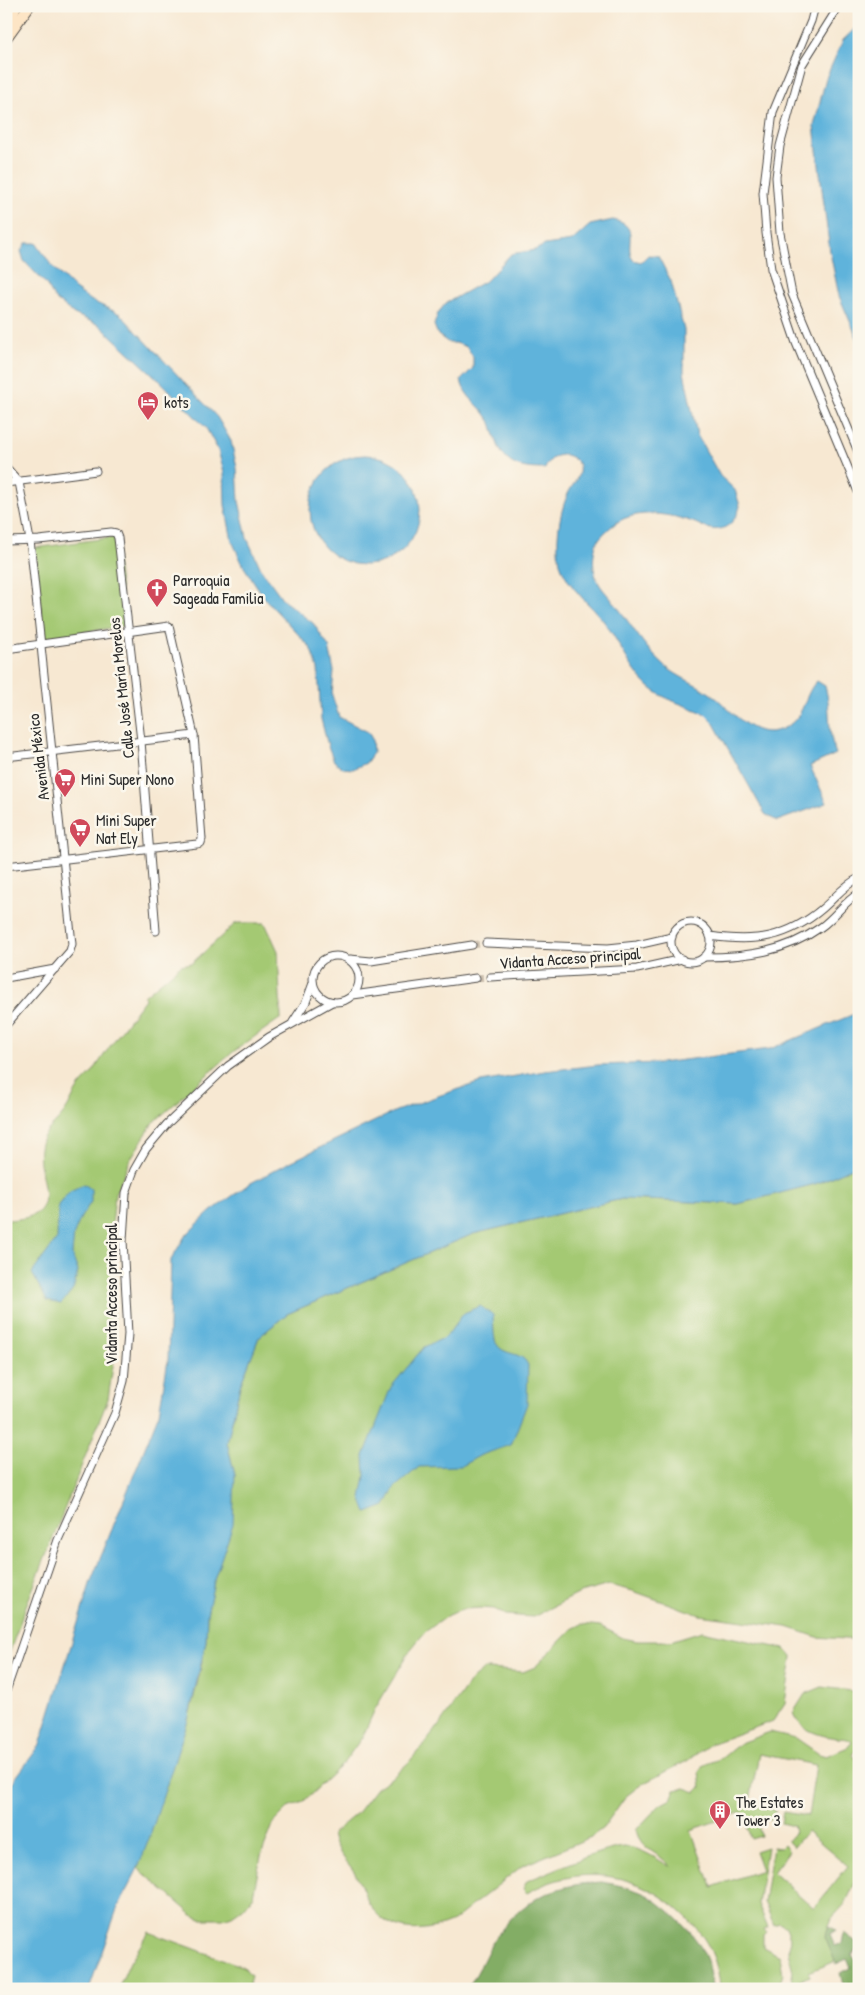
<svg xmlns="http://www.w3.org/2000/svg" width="865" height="1995" viewBox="0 0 865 1995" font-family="'Patrick Hand',sans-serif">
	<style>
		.green { fill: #a4c973; stroke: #687a4f }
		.forest { fill: #83ad65; stroke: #576c48 }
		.water { fill: #5eb3db; stroke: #446f83 }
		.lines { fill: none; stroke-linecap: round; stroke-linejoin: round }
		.street-tunnel { stroke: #cec2b1; stroke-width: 7; stroke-dasharray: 7 3.5; stroke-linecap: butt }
		.street-casing { stroke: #4a4744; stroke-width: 9 }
		.secondary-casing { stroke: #4a4744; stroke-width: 12 }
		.street { stroke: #fff; stroke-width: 7 }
		.secondary { stroke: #fde5c5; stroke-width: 10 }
		.labels { text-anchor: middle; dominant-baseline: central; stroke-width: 5; stroke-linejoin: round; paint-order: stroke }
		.poi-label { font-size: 16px; fill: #2b2b2b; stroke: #fbf7ec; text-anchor: start }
		.street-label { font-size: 16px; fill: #2b2b2b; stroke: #fbf7ec }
	</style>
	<rect width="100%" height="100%" fill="#fbf7ec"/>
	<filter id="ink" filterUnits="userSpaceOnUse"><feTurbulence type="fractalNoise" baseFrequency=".02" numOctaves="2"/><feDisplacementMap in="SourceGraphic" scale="10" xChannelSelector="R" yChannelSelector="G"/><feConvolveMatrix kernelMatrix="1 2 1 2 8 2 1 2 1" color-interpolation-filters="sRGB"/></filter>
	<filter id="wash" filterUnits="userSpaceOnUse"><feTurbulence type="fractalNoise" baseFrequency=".0096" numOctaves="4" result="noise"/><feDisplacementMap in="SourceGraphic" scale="20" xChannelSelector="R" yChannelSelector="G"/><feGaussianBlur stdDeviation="1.12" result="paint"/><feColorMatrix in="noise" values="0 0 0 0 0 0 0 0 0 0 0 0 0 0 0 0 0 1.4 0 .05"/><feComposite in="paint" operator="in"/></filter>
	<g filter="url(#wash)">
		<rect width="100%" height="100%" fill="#f7e8d2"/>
		<g class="green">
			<path d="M114,537L125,626L44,638L35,548Z"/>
			<path d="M236,923H265L278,951L281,1018L233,1052L153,1123L131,1158L115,1194L111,1236L115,1353L108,1399L26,1606L6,1662V1220C77,1218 25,1171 44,1136C49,1127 58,1122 64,1113C70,1105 73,1095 79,1087C84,1080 92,1075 96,1067C111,1044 128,1021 145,999L144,996L181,965L192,963Z"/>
			<path d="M859,1165V1640L817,1637L787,1627L700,1615L633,1591L609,1585L580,1593L533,1617L505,1615L494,1609L480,1608L465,1609L448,1615L425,1632L411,1649L375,1709L363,1736L342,1765L303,1802L288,1808L274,1822L261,1856L253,1896L242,1909L232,1916L223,1919H201L191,1914L138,1868L188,1720L199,1677L206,1641L207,1614L235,1475L227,1443L240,1386L259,1337L287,1314L473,1234L622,1199L738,1204L815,1184Z"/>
			<path d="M582,1624L600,1626L623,1638L637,1641H670L702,1631L785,1649L792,1657L785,1703L773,1721L710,1744L687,1761L642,1784L625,1797L603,1828L591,1837L522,1866L453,1921C424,1934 389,1935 370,1905C364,1895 361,1883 355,1873C346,1859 335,1851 332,1834L357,1813L376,1788L394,1776L409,1762L435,1731L472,1679L483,1670L489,1669L523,1672L535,1667L572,1629Z"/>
			<path d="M822,1687L859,1692V1748L852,1754L859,1763V1875L845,1904L832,1918L825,1936L836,1961L809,1972L810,1976L800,1980L803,1988L813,1984V1989H790L793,1971L788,1951L791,1940L786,1927L779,1923L774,1925L764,1902L773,1847L780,1848L783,1845L789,1851L773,1872L814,1908L848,1866L807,1831L794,1847L787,1841L795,1832L793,1826L781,1823L783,1812L808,1816L816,1765L759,1754L749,1805L776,1810L774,1820L759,1819L757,1821L761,1836L751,1839L742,1812L691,1830L712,1887L762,1870L755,1851L767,1847L758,1904L768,1927L764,1929L766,1932L763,1935V1947L780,1956L783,1974L778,1989H720C718,1956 705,1935 682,1913C639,1872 579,1863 527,1893L523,1889L527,1881C550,1872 602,1848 625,1847C641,1847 658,1860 671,1867C659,1852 640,1850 636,1830L660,1805L671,1799L675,1790L685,1788L696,1792L701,1787L699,1772L704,1765L722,1758L740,1743L770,1732L796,1738L819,1754L826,1756L848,1747L852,1742C847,1737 843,1739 837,1738C820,1736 799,1730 793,1713L805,1694Z"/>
			<path d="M149,1932L244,1967L251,1976L249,1983L252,1989H118L130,1962Z"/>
		</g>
		<g class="forest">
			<path d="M603,1882C618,1885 633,1888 647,1895C655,1899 662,1906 669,1911C693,1932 712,1955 712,1989H466C477,1976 483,1960 491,1945C518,1901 552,1884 603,1882Z"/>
			<path d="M829,1926L836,1930L830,1934L835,1946L842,1943L844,1933L859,1944L852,1955L859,1962L856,1974L859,1975V1989H851L848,1982L850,1989H844L840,1973L851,1968L847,1959L836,1964L825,1937Z"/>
		</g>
		<g class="water">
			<path d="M859,25V342L839,296L830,252L814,126L826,78L843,40Z"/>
			<path d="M613,220C642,226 623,245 633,260L641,262L648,255L658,256L671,281L684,330V372L697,435L720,476L735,490L740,506C737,519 727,532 711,529C704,528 697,523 690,521C665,513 632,508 611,527C604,533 597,539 595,548C593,556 593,566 595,574C598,587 609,595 616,605C633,627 645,649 666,667C680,678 697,684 711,694C732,709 752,742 782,729C806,719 803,694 817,681L825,686C832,710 826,730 836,754L810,766L827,803L777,821L765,814L713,722L705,714C687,705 663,700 648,686C629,668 620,643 605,623C590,603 568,589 560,563C555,543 559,515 567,496C570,488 577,481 579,473C580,467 579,463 574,459C563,450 549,457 545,469C517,469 503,465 495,436C493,430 492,422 488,418C479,404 464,397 461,380L473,368V357L467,347L456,343H449L438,335L434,325L438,313L446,303L487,280L511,254L535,250L545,245L572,241L590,225Z"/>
			<path d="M26,243H36L52,266L75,289L92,301L120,314L217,417L231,441L237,468L239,501L247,538L261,569L284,601L313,623L329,647L334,671L332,695L339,717L368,732L372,739L373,753L366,763L353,769L343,768L334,761L328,746L321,719L318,669L310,647L266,600L244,567L232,541L225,505L224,473L218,450L206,428L160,381L99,325L74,314L55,299L46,284L24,261L21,251Z"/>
			<circle cx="365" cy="510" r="55"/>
			<path d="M859,1012V1165L815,1184L738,1204L622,1199L473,1234L287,1314L259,1337L240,1386L227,1443L235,1475L233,1524L215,1577L207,1614L206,1641L188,1720L150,1836L138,1868L117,1909L89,1989H6V1791L40,1745L91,1581L159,1413L168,1360L171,1260L185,1236L210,1212L249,1184L288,1163L396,1111L441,1095L481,1082L545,1071L598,1065L660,1063L770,1049Z"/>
			<path d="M84,1184L91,1189V1202L81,1217L74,1234L72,1255L78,1271L73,1290L61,1304L47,1301L32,1273L57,1239L58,1205L70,1191Z"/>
			<path d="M480,1306L493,1315C494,1323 493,1335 496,1343C503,1357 522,1350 528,1365L527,1404L511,1445L481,1455L461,1466L419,1467L394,1488L385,1506L367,1513L361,1498L365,1476L364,1456L391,1387L424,1347L446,1337L464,1313Z"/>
		</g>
	</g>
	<g filter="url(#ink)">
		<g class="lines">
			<g class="street-tunnel">
				<path d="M472,945L486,943"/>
				<path d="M476,978L490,977"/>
			</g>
			<g class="street-casing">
				<g id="street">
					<path d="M815,6L811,21L773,112L763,193L766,233L771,269L796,343L859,494"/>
					<path d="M839,6L802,65L780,146L776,177L780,233L792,294L859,454"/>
					<path d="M6,467L19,482L30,540L72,944L70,951L6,1025"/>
					<path d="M6,483L96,471"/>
					<path d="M6,541L39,540L111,532L116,533L118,538L141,741L156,931"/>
					<path d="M6,649L169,626L194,735L202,839L201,843L197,844L6,866"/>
					<path d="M6,757L194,735"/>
					<circle cx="691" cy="942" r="20"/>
					<path d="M710,936C755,943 788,938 823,908C835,898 844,885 859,878"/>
					<path d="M486,943L608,948L637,945L672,937"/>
					<circle cx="336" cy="979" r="23"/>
					<path d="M704,957C746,957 786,952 821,927C835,917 844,902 859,893"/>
					<path d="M350,959L371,961L472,945"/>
					<path d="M490,977L637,969L682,959"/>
					<path d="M6,978L55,969"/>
					<path d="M353,995L476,978"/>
					<path d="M293,1022L306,1002L313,983"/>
					<path d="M6,1691L58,1540L115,1413L124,1381L128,1334L123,1240L126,1193L134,1170L146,1149L167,1124L228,1066L269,1037L332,1002"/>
				</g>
			</g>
			<g class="secondary-casing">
				<g id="secondary">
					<path d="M6,29L16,6"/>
					<path d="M6,38L29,6"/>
				</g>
			</g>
			<use href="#street" class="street"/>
			<use href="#secondary" class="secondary"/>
		</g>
	</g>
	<defs>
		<g id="hotel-pin" transform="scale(1.125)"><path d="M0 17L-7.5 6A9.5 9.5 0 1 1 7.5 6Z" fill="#d1495b" stroke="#fbf7ec"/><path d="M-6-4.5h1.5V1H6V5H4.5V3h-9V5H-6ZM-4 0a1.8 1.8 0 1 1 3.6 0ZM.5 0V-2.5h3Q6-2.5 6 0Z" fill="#fff"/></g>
		<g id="church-pin" transform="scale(1.125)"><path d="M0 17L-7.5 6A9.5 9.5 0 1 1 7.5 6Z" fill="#d1495b" stroke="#fbf7ec"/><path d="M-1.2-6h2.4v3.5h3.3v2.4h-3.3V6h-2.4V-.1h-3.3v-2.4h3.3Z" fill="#fff"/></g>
		<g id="supermarket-pin" transform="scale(1.125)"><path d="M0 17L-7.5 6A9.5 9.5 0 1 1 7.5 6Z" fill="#d1495b" stroke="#fbf7ec"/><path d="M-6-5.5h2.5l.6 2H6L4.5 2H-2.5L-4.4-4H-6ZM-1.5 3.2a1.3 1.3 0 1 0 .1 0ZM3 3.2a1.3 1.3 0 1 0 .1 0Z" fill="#fff"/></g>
		<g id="building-pin" transform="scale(1.125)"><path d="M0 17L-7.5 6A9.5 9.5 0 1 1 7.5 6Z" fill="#d1495b" stroke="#fbf7ec"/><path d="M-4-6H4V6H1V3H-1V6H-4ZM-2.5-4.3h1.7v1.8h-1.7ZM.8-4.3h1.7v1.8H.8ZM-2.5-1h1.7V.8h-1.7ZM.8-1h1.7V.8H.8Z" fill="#fff"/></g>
	</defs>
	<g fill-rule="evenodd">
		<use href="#hotel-pin" x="148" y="402"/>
		<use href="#church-pin" x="157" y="589"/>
		<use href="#supermarket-pin" x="65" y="779"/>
		<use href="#supermarket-pin" x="80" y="829"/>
		<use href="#building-pin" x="720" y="1811"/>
	</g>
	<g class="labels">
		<g class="poi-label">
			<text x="164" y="402">kots</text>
			<text x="173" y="580">Parroquia<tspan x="173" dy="18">Sageada Familia</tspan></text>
			<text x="81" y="779">Mini Super Nono</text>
			<text x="96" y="820">Mini Super<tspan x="96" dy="18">Nat Ely</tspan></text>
			<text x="736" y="1802">The Estates<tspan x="736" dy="18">Tower 3</tspan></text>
		</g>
		<g class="street-label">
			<text transform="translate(121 688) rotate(-96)">Calle José María Morelos</text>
			<text transform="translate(38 757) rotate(-97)">Avenida México</text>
			<text transform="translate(570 958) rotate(-4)">Vidanta Acceso principal</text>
			<text transform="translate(111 1294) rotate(-90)">Vidanta Acceso principal</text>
		</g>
	</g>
	<rect width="865" height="1995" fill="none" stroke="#fbf7ec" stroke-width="25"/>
</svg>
